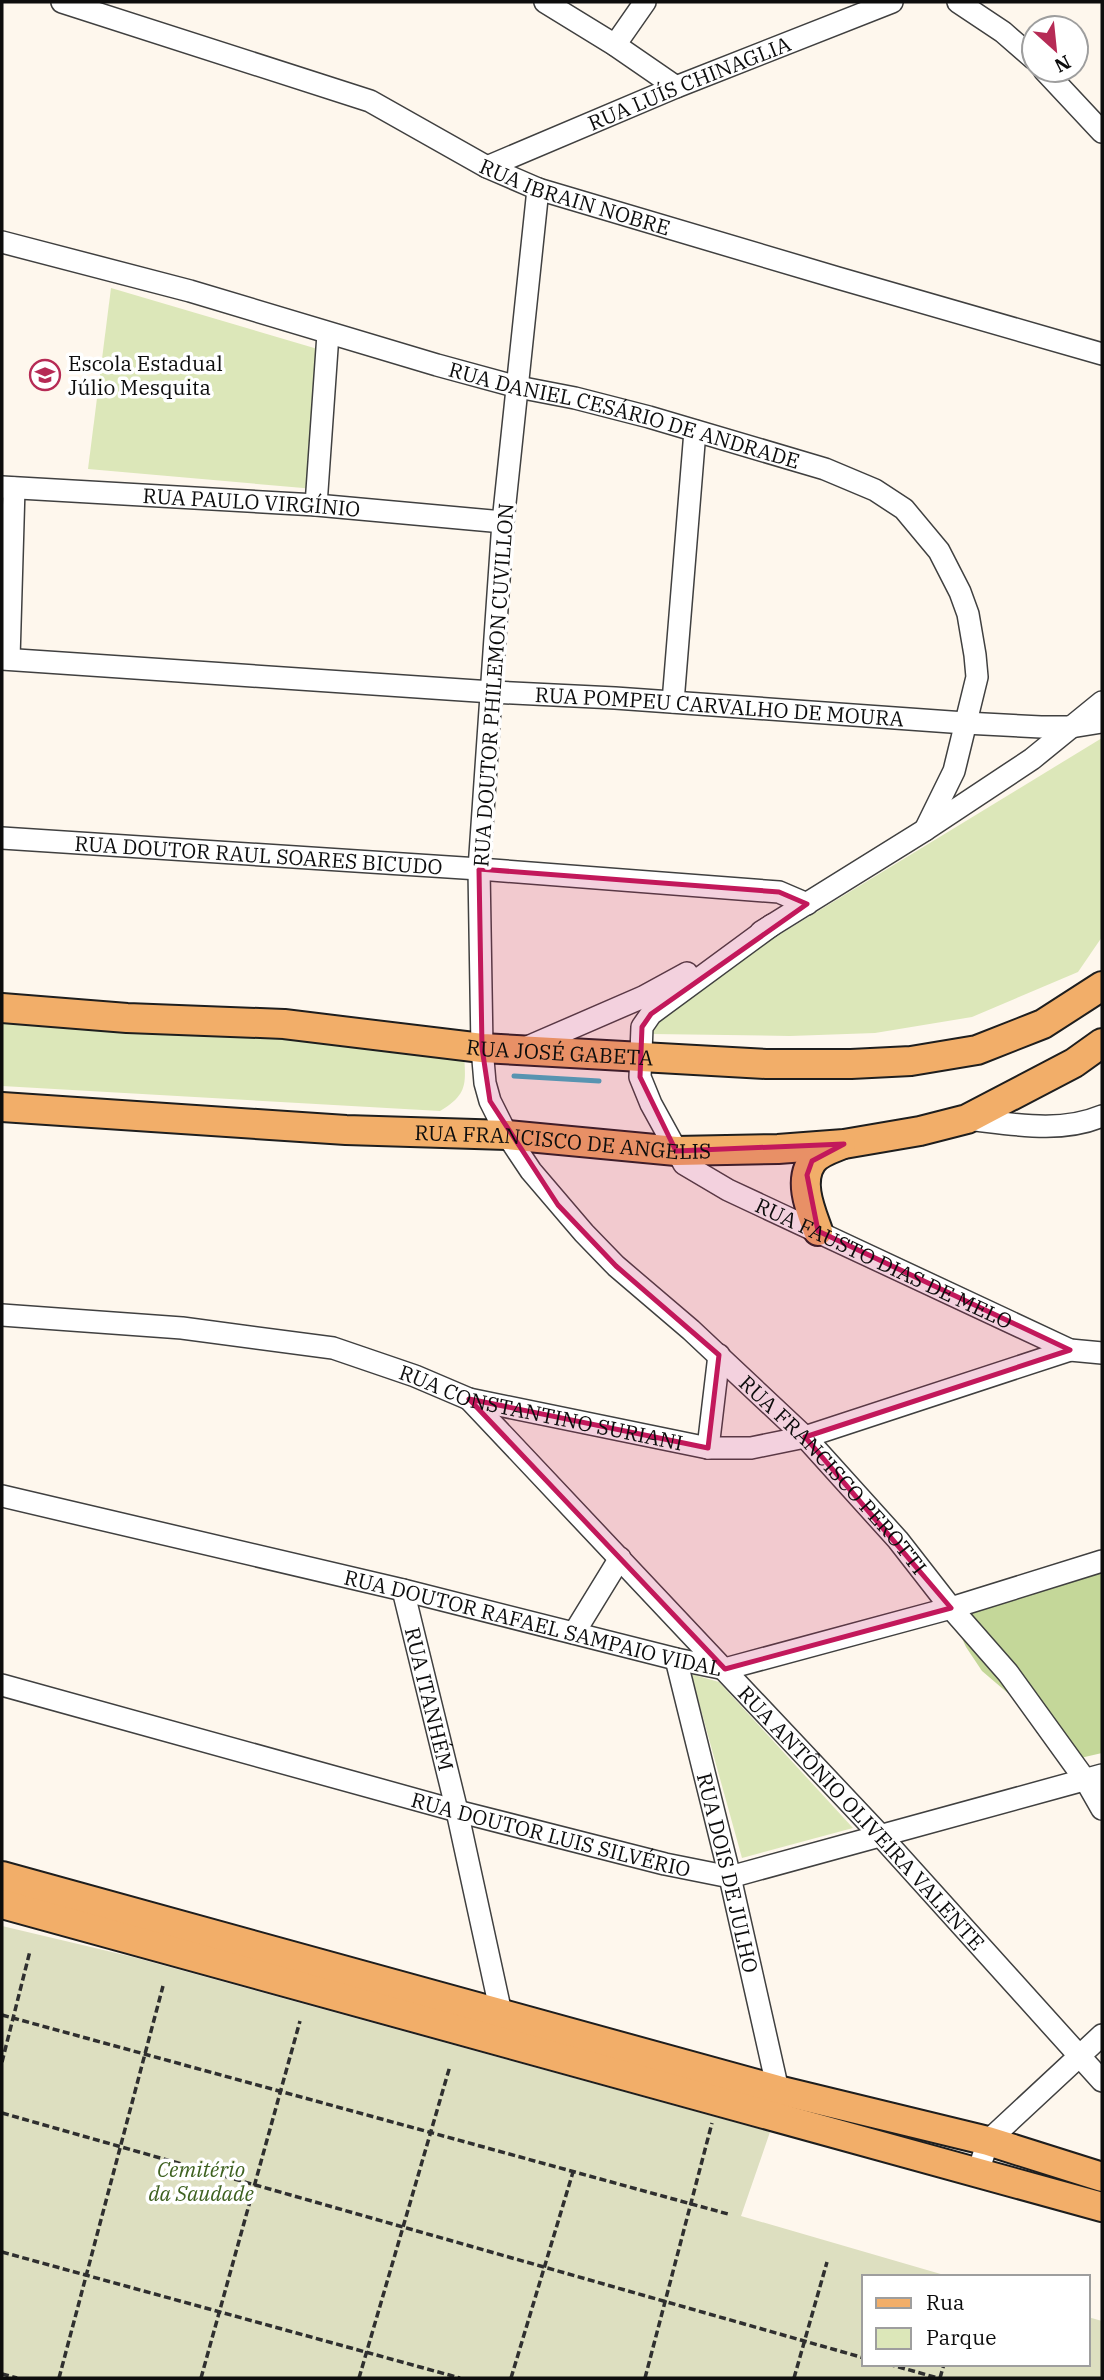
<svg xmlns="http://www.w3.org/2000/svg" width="1104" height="2380" viewBox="0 0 1104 2380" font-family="'IBM Plex Serif',serif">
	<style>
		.green { fill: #dce7b9 }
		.forest { fill: #c4d799 }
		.cemetery { fill: #dddfc0 }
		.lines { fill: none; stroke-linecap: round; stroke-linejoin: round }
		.stream { stroke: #3eb3c7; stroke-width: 5 }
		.minor-casing { stroke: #404040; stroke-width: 24 }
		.major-casing { stroke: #1e1e1e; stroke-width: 32 }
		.path { stroke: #2f2f2f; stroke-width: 3.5; stroke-dasharray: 7 3.5; stroke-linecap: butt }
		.minor { stroke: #fff; stroke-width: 21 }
		.major { stroke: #f2ae69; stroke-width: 28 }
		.marked { fill: #c2185b; fill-opacity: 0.2; stroke: #c2185b; stroke-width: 5; stroke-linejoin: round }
		.labels { text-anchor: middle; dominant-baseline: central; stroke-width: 7; stroke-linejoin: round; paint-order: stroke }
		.street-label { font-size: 21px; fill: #0d0d0d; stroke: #fff }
		.poi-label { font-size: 21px; fill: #0d0d0d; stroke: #fff; text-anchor: start }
		.park-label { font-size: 21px; font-style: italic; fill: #3e6120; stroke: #fff }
	</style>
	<rect width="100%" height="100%" fill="#fef7ed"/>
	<g class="green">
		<path d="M111,288L321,350L315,489L88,469Z"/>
		<path d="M1102,738V937L1078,972L972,1017L875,1033L790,1036L652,1034V1022L669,1002Z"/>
		<path d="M2,1015L464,1050C465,1082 470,1093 440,1111L2,1086Z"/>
		<path d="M691,1674L719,1682L853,1828L742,1858Z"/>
	</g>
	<path class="forest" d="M1102,1557V1753L1076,1759L1024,1707L982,1671L966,1647L954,1621L996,1585L1027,1573Z"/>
	<path class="cemetery" d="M2,1926L133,1957L770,2132L741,2216L951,2277H864V2364H1088V2317L1102,2321V2378H2Z"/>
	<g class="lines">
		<path class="stream" d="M514,1076L599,1081"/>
		<g class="minor-casing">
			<g id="minor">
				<path id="s1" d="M62,2L370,101L487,167L538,189L838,278L1102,354"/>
				<path d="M545,2L615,45L676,87"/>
				<path d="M958,2L1003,32L1034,59"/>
				<path d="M615,45L645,2"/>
				<path d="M1044,70L1102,132"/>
				<path id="s2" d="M487,167L676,87L892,2"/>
				<path id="s3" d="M538,189L503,522L479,869L482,1048L485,1083L490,1101L507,1135L531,1171L584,1233L616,1266L691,1330L805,1437L898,1540L951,1608L1008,1673L1086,1781L1102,1809"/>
				<path id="s4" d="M2,242L190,291L437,365L518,387L575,398L649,417L825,469L875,490L904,509L939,551L960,592L968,614L975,655L977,677L954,771L925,830"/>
				<path id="s5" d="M2,487L316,505L503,522"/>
				<path d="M316,505L328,334"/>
				<path id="s6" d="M2,659L492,692L615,698L965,723L1041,727H1071L1102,722"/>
				<path d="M9,659L14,488"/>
				<path d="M673,702L695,431"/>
				<path id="s7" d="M2,838L479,869L779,892L807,904"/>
				<path id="s8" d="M772,925L651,1014L642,1027L640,1077L651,1104L684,1164L728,1190L1070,1350L1102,1353"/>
				<path d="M761,932L925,830L1032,759L1102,702"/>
				<path d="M523,1049L643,997L687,973"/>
				<path d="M967,1119C1013,1124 1059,1134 1102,1116"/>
				<path id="s9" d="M2,1315L182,1328L333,1348L415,1376L469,1399L708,1448H751L805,1437L1070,1350"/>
				<path id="s10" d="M469,1399L880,1835L1102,2081"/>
				<path d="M708,1448L719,1355"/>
				<path id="s11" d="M2,1496L403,1590L676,1659L725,1669L951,1608L1102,1561"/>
				<path id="s12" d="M403,1590L457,1811L501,2013"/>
				<path d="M574,1633L620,1558"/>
				<path id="s13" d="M676,1659L730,1877L778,2090"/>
				<path id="s14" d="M2,1685L457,1811L665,1864L730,1877L1102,1775"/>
				<path d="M978,2172L988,2141L1102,2035"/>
			</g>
		</g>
		<g class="major-casing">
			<g id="major">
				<path id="s15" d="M2,1008L127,1018L284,1024L482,1048L766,1064H851L911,1061L977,1050L1043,1024L1102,986"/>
				<path id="s16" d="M2,1107L346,1130L507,1135L676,1151L778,1149L844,1144L920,1131L967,1119L1074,1063L1102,1043"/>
				<path d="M818,1231C811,1211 798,1182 812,1162C818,1153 831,1149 841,1145"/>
				<path d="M2,1876L778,2090L988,2141L1102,2177"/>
				<path d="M2,1904L1102,2207"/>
			</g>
		</g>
		<g class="path">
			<path d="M2,2015L728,2214"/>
			<path d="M2,2062L30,1951"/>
			<path d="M2,2113L864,2358"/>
			<path d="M2,2252L460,2378"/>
			<path d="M888,2364L938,2378"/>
			<path d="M2,2374L17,2378"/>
			<path d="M59,2378L163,1986"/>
			<path d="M201,2378L300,2021"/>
			<path d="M359,2378L450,2066"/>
			<path d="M511,2378L573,2172"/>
			<path d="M645,2378L712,2123"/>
			<path d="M794,2378L827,2262"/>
			<path d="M940,2378L944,2364"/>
		</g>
		<use href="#minor" class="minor"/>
		<use href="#major" class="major"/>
	</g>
	<path class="marked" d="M479,869L779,892L807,904L651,1014L642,1027L640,1077L676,1151L844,1144L812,1161L807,1175L818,1231L1070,1350L805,1437L951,1608L725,1669L469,1399L708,1448L719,1355L616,1266L558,1205L490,1101L482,1048Z"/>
	<defs>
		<g id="school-ring" transform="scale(1.575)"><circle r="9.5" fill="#fff" stroke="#b62b55" stroke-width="1.5"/><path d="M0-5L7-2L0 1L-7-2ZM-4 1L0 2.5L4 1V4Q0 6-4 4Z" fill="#b62b55"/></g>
	</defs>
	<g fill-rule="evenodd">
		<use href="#school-ring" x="45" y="375"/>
	</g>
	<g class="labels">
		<g class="street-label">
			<text stroke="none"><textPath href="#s2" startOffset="219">RUA LUÍS CHINAGLIA</textPath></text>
			<text stroke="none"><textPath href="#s1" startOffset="551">RUA IBRAIN NOBRE</textPath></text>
			<text stroke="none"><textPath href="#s4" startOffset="646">RUA DANIEL CESÁRIO DE ANDRADE</textPath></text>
			<text stroke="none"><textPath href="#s5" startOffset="250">RUA PAULO VIRGÍNIO</textPath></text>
			<text transform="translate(493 685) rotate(-86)">RUA DOUTOR PHILEMON CUVILLON</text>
			<text stroke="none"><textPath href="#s6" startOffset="719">RUA POMPEU CARVALHO DE MOURA</textPath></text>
			<text stroke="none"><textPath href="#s7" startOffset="257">RUA DOUTOR RAUL SOARES BICUDO</textPath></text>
			<text stroke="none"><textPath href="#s15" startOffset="560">RUA JOSÉ GABETA</textPath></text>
			<text stroke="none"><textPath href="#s16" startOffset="562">RUA FRANCISCO DE ANGELIS</textPath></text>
			<text stroke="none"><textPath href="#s8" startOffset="537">RUA FAUSTO DIAS DE MELO</textPath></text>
			<text stroke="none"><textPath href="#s9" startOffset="550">RUA CONSTANTINO SURIANI</textPath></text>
			<text stroke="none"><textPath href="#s3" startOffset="1426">RUA FRANCISCO PEROTTI</textPath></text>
			<text stroke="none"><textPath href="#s11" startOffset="546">RUA DOUTOR RAFAEL SAMPAIO VIDAL</textPath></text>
			<text stroke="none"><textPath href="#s12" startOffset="112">RUA ITANHÉM</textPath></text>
			<text stroke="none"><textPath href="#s10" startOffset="574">RUA ANTÔNIO OLIVEIRA VALENTE</textPath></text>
			<text stroke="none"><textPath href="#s14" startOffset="569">RUA DOUTOR LUIS SILVÉRIO</textPath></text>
			<text stroke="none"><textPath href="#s13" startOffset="220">RUA DOIS DE JULHO</textPath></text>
		</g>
		<g class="poi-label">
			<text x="68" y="363">Escola Estadual<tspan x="68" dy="24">Júlio Mesquita</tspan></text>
		</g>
		<g class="park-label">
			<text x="201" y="2169">Cemitério<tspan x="201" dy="24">da Saudade</tspan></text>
		</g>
	</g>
	<rect width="1104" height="2380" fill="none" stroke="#0d0d0d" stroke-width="7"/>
	<rect x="862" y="2275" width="228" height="91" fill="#ffffff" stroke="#9e9e9e" stroke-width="2"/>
	<rect x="876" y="2298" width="35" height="10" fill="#f2ae69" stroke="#9e9e9e" stroke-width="2"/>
	<text x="926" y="2310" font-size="21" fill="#0d0d0d">Rua</text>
	<rect x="876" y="2328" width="35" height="21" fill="#dce7b9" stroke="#9e9e9e" stroke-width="2"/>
	<text x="926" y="2345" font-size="21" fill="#0d0d0d">Parque</text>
	<g transform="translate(1055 49) rotate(153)"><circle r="33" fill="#ffffff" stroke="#9e9e9e" stroke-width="2"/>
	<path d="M0-5L12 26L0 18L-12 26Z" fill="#b62b55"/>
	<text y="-10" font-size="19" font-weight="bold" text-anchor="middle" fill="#0d0d0d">N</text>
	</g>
</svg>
